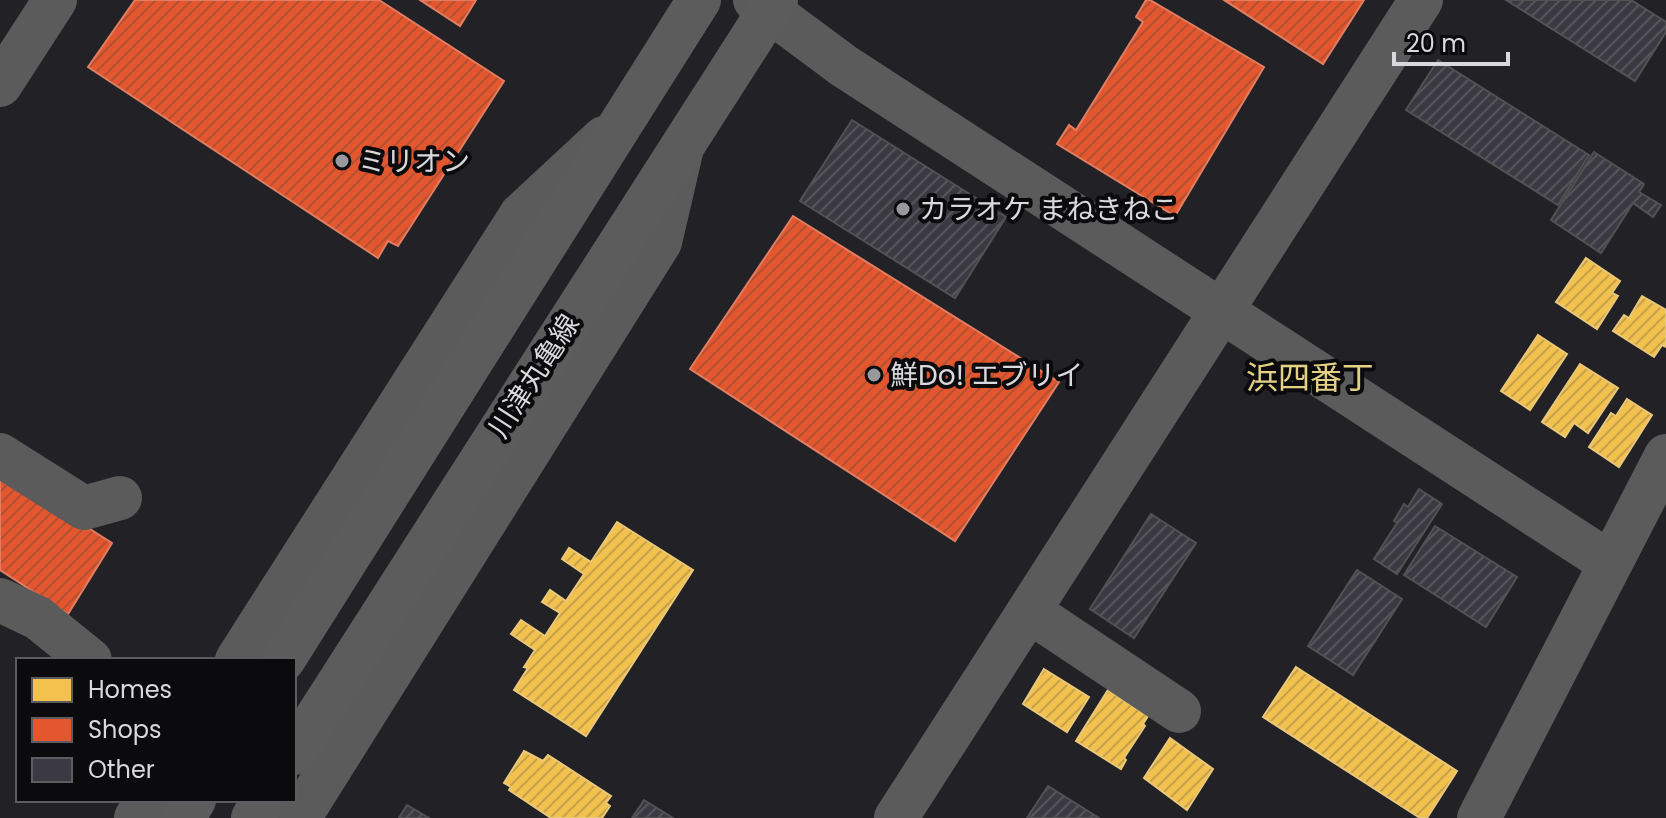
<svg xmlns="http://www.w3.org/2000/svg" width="1666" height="818" viewBox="0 0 1666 818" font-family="Poppins,'Noto Sans JP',sans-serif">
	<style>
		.homes { fill: url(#homes-hatch); stroke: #eac879; stroke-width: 2 }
		.shops { fill: url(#shops-hatch); stroke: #e17e62; stroke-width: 2 }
		.building { fill: url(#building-hatch); stroke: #525154; stroke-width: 2 }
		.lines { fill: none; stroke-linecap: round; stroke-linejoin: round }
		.minor { stroke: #5b5b5b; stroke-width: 44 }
		.major { stroke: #5c5c5c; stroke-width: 44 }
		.poi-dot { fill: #99989c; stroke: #0b0a0d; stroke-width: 3 }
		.labels { text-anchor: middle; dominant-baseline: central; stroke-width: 8; stroke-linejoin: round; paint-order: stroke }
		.poi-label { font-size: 28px; fill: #d9d8dc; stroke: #0b0a0d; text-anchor: start }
		.street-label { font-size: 28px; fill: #d9d8dc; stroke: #0b0a0d }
		.quarter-label { font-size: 32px; fill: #e4d183; stroke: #0b0a0d }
	</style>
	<defs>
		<pattern id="homes-hatch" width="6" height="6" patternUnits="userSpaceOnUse" patternTransform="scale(2)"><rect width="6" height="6" fill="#f2c14e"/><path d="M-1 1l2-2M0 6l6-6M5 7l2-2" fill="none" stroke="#c6a14b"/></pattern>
		<pattern id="shops-hatch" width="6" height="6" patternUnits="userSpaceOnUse" patternTransform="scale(2)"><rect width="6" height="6" fill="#e4572e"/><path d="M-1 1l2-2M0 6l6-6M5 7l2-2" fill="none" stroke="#b35034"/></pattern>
		<pattern id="building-hatch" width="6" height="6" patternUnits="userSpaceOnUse" patternTransform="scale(2)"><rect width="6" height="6" fill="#3b3941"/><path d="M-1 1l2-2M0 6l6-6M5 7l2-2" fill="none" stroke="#57555c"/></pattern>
	</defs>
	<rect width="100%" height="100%" fill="#222125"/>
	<g class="homes">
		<path d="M1586,258L1620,281L1612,293L1618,296L1597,329L1556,302Z"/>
		<path d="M1642,296L1666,310V347L1662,345L1654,357L1613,331L1624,315L1629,318Z"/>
		<path d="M1538,335L1567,354L1530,410L1501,391Z"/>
		<path d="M1580,364L1618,388L1588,433L1574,423L1565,437L1542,422Z"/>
		<path d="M1627,399L1652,415L1619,467L1589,447L1611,413L1616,416Z"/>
		<path d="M617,522L693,570L586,736L514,690L528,668L524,667L535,650L511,634L521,620L545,636L560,613L542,602L550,590L566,601L584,574L562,559L569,548L591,562Z"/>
		<path d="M1296,667L1457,771L1427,818H1420L1263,717Z"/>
		<path d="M1044,669L1089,697L1067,732L1023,704Z"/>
		<path d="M1108,690L1148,716L1143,724L1145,726L1124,758L1126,760L1121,769L1076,741Z"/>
		<path d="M1170,738L1213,769L1187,810L1144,778Z"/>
		<path d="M524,751L543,761L548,755L611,796L606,803L610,806L602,818H551L509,790L511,787L504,783Z"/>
	</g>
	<g class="shops">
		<path d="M135,0H379L504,81L398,246L388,241L378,258L88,67Z"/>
		<path d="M420,0H476L460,26Z"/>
		<path d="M1146,0H1150L1264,67L1175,216L1057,144L1069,125L1076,130L1143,22L1136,17Z"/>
		<path d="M1224,0H1364L1323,64Z"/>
		<path d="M793,216L1059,382L955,541L690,369Z"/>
		<path d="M0,472L112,543L68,614L0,570Z"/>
	</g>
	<g class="building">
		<path d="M1506,0H1631L1666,22V32L1635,81Z"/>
		<path d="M1438,60L1589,155L1558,205L1406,110Z"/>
		<path d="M852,120L1006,217L955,298L800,201Z"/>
		<path d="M1594,152L1644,184L1639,192L1661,205L1653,217L1633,203L1601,253L1551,220Z"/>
		<path d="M1419,489L1442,504L1397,574L1374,559L1397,523L1394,521L1404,504L1408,507Z"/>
		<path d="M1151,514L1196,543L1134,638L1090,609Z"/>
		<path d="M1435,526L1517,577L1486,627L1404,575Z"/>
		<path d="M1357,570L1402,599L1353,675L1308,646Z"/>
		<path d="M1048,786L1099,818H1027Z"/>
		<path d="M644,800L673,818H632Z"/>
		<path d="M407,805L429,818H399Z"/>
	</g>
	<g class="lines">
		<g class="minor">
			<path d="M755,0L844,66L1610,563"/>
			<path d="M0,85L55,0"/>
			<path d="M0,455L84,508L120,498"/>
			<path d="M0,600L38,618L90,660"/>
			<path d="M1029,611L1179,711"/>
			<path d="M237,660L521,215L604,138"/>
			<path d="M136,818L147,800"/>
			<path d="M299,818L660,242L681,152"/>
			<path d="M896,818L1421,0"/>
			<path d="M1479,818L1666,456"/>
		</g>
		<g class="major">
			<path d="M283,660L699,0"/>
			<path d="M294,753L776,0"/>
			<path d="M183,818L194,800"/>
			<path d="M253,818L264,800"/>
		</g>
	</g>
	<g class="poi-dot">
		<circle cx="342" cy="161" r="8"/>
		<circle cx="903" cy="209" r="8"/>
		<circle cx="874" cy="375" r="8"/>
	</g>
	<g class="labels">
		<g class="poi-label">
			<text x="358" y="161">ミリオン</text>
			<text x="919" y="209">カラオケ まねきねこ</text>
			<text x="890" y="375">鮮Do! エブリイ</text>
		</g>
		<g class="street-label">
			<text transform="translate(534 376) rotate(-57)">川津丸亀線</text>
		</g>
		<g class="quarter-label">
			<text x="1310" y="377">浜四番丁</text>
		</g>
	</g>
	<rect x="16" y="658" width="280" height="144" fill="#0b0a0d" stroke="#5d5c60" stroke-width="2"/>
	<rect x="32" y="678" width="40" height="24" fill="#f2c14e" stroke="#5d5c60" stroke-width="2"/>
	<text x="88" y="698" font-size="24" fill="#d9d8dc">Homes</text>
	<rect x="32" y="718" width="40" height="24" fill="#e4572e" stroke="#5d5c60" stroke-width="2"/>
	<text x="88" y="738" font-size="24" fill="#d9d8dc">Shops</text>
	<rect x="32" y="758" width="40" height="24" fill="#3b3941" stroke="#5d5c60" stroke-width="2"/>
	<text x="88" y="778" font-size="24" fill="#d9d8dc">Other</text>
	<path d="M1394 52v12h114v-12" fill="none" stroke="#d9d8dc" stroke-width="4"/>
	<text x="1406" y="52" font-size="24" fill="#d9d8dc" stroke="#0b0a0d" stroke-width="6" paint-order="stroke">20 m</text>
</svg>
